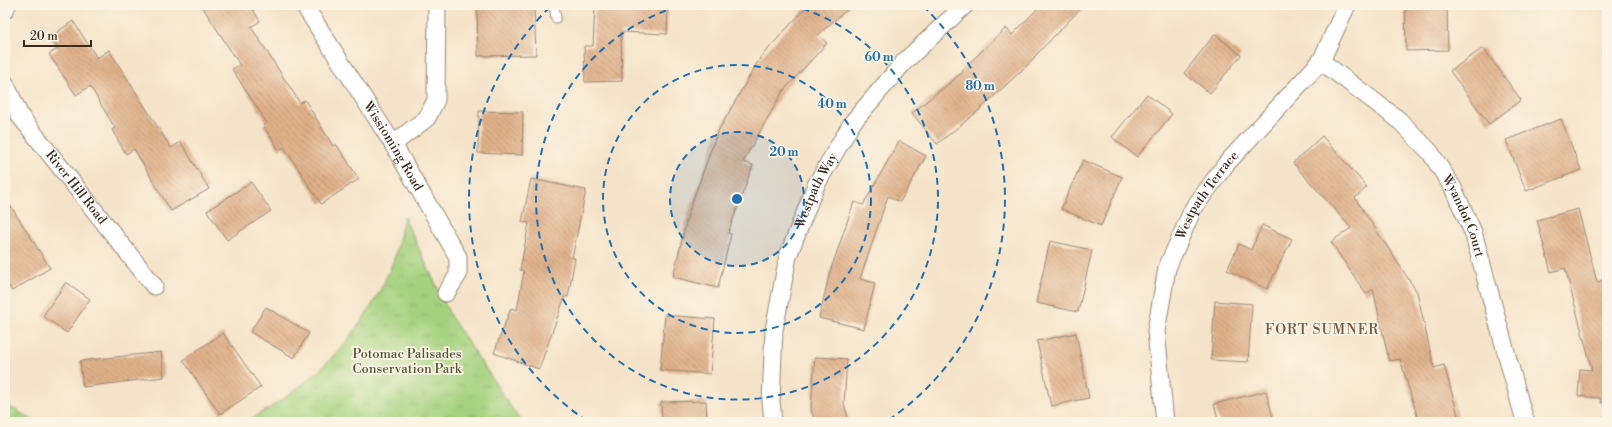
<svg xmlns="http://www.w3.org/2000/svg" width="1612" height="427" viewBox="0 0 1612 427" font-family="'Libre Bodoni',serif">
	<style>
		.park { fill: url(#park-tufts); stroke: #707e4e }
		.building { fill: url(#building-back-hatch) }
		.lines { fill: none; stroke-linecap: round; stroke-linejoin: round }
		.lane-casing { stroke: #988674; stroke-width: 11 }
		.street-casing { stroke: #988674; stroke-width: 19 }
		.lane { stroke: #fff; stroke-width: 9 }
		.street { stroke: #fff; stroke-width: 17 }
		.ring { fill: none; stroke: #1f6fb2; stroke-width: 2; stroke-dasharray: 7 5 }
		.labels { text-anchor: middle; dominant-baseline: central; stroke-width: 3.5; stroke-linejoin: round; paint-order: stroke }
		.street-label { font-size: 13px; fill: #3b2a1e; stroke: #fcf5e5 }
		.park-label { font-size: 13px; fill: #565436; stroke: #fcf5e5 }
		.neighbourhood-label { font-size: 14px; letter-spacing: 1px; fill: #755944; stroke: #fcf5e5 }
		.centre { fill: #1f6fb2; stroke: #fcf5e5; stroke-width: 2 }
		.ring-label { font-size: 12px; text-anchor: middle; font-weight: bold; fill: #1f6fb2; stroke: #fcf5e5; stroke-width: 3.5; stroke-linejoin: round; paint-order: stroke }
	</style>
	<defs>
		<pattern id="park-tufts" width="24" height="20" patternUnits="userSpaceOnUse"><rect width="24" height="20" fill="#a5d27f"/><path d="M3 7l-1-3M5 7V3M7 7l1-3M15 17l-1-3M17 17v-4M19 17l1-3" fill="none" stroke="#8fb46d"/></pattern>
		<pattern id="building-back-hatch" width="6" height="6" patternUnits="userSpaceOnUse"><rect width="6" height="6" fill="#e0b18a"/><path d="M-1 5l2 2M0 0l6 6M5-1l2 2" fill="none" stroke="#b79070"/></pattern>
	</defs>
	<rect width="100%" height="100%" fill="#fcf5e5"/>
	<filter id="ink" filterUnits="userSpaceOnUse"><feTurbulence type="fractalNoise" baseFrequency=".025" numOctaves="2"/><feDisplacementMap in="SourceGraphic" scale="8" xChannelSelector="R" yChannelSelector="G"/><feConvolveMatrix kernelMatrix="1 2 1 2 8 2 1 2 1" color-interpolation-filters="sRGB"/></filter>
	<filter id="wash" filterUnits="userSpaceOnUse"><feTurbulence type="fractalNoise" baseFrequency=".012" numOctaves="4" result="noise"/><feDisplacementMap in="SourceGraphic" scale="16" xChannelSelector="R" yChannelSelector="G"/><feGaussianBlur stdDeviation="0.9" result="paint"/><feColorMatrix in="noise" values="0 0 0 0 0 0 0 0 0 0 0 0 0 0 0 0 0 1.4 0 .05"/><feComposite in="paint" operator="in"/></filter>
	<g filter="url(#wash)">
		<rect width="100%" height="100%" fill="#f5e3c9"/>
		<g class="park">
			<path d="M404,217L451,317L521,422H245C313,387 370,328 395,256C399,243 401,230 404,217Z"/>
			<path d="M5,404L36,422H5Z"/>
		</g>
		<g id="blocks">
			<g class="building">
				<path d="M201,5H250L260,21L251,27L300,103L305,100L333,146L336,144L359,179L321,204L284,147L279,150L263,125L267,123L232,69L240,65Z"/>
				<path d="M595,5H668L667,34L621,32L622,81L585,82L584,46H593Z"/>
				<path d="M808,5H852L818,35L827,43L783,91L743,162L753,165L728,233L731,234L718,288L673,277L688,214L717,133L760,58Z"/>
				<path d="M1041,5H1084L1034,57L1035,58L977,112L937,144L912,113L963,72L962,70L1006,28L1012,35Z"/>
				<path d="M1405,5H1447L1448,50L1406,51Z"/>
				<path d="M534,7L536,55L478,56L477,8Z"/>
				<path d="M73,21L97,58L109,50L171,148L181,142L209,189L171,211L134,149L126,154L112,130L115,128L90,86L76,95L49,54L58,49L50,37Z"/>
				<path d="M1215,34L1241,55L1210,93L1184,73Z"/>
				<path d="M1483,48L1521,100L1489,124L1450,71Z"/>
				<path d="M1147,94L1172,114L1137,157L1112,137Z"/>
				<path d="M479,111L523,112L522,155L478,153Z"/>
				<path d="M1561,119L1581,170L1526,191L1506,140Z"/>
				<path d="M1322,136L1367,187L1355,198L1417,292L1434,368L1444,365L1460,422H1419L1400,359L1389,361L1373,289L1366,294L1331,242L1351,228L1293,163Z"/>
				<path d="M899,141L926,156L900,202L888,196L860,279L875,283L864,329L819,318L830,272L854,202L863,205Z"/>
				<path d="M1083,160L1122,177L1101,226L1061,209Z"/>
				<path d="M531,179L586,190L572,258H575L568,297L565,296L539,369L494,353L511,308L517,310L524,271L520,270L529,223L522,222Z"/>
				<path d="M251,182L271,211L227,240L207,211Z"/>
				<path d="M5,197L50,268L12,291L5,280Z"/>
				<path d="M1578,209L1597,282L1607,279V402L1601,403L1600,398L1578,396L1580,369L1592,370L1565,268L1551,272L1537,220Z"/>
				<path d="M1262,225L1292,239L1267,289L1227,270L1239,244L1251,250Z"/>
				<path d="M1050,241L1092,250L1078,312L1036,303Z"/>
				<path d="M66,282L90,299L67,333L43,316Z"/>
				<path d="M1215,301L1252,304L1248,362L1211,360Z"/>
				<path d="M266,307L309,333L294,358L250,332Z"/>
				<path d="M665,315L715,319L710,374L660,370Z"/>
				<path d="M223,333L261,387L220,414L183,360Z"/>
				<path d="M1076,333L1089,398L1051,406L1037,341Z"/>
				<path d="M161,352L164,377L83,387L80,361Z"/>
				<path d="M815,357L847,359L844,403L849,422H815L811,409Z"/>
				<path d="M1266,391L1274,422H1219L1214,404Z"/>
				<path d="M706,401L707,422H662L661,402Z"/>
			</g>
		</g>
	</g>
	<g filter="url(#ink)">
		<use href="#blocks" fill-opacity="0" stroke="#988674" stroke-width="1"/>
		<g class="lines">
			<g class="lane-casing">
				<path id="lane" d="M554,5L556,18"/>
			</g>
			<g class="street-casing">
				<g id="street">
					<path id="s1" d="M304,5L393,144L458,257V275L446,293"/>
					<path d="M5,10L7,5"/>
					<path id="s2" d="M1321,61L1399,120L1430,152L1453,188L1473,232L1523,414L1526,422"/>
					<path id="s3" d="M5,83L20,116L154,286"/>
					<path d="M393,144L427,118L436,100L437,5"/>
					<path id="s4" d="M773,422L771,401L774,330L788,256L816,185L852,123L904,62L965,5"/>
					<path id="s5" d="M1165,422L1156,331L1167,268L1193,209L1226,164L1321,61L1347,5"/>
				</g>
			</g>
			<use href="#lane" class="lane"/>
			<use href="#street" class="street"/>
		</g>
	</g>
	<circle cx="737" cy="199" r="67" fill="#1f6fb2" fill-opacity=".12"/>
	<g class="ring">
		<circle cx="737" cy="199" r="67"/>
		<circle cx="737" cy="199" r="134"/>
		<path d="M791 5A201 201 0 1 1 683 5"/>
		<path d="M587 421A268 268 0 0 1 551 6M923 6A268 268 0 0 1 887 421"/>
	</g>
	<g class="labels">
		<g class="street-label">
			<text stroke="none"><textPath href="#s1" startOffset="167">Wissioming Road</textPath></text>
			<text stroke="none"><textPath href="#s3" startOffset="127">River Hill Road</textPath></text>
			<text stroke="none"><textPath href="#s4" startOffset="239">Westpath Way</textPath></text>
			<text stroke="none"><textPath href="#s5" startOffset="239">Westpath Terrace</textPath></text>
			<text stroke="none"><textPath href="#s2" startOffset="215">Wyandot Court</textPath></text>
		</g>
		<g class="park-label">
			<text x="407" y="354">Potomac Palisades<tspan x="407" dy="15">Conservation Park</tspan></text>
		</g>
		<g class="neighbourhood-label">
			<text x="1322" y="330">FORT SUMNER</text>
		</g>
	</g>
	<circle cx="737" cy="199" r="6" class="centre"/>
	<g class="ring-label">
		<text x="879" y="61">60 m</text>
		<text x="980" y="90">80 m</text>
		<text x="832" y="108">40 m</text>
		<text x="784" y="156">20 m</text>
	</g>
	<rect width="1612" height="427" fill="none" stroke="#fcf5e5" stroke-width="20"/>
	<path d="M24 40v6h67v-6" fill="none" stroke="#3b2a1e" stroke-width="2"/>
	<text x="30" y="40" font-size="12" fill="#3b2a1e" stroke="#fcf5e5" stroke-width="3" paint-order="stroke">20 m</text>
</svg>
